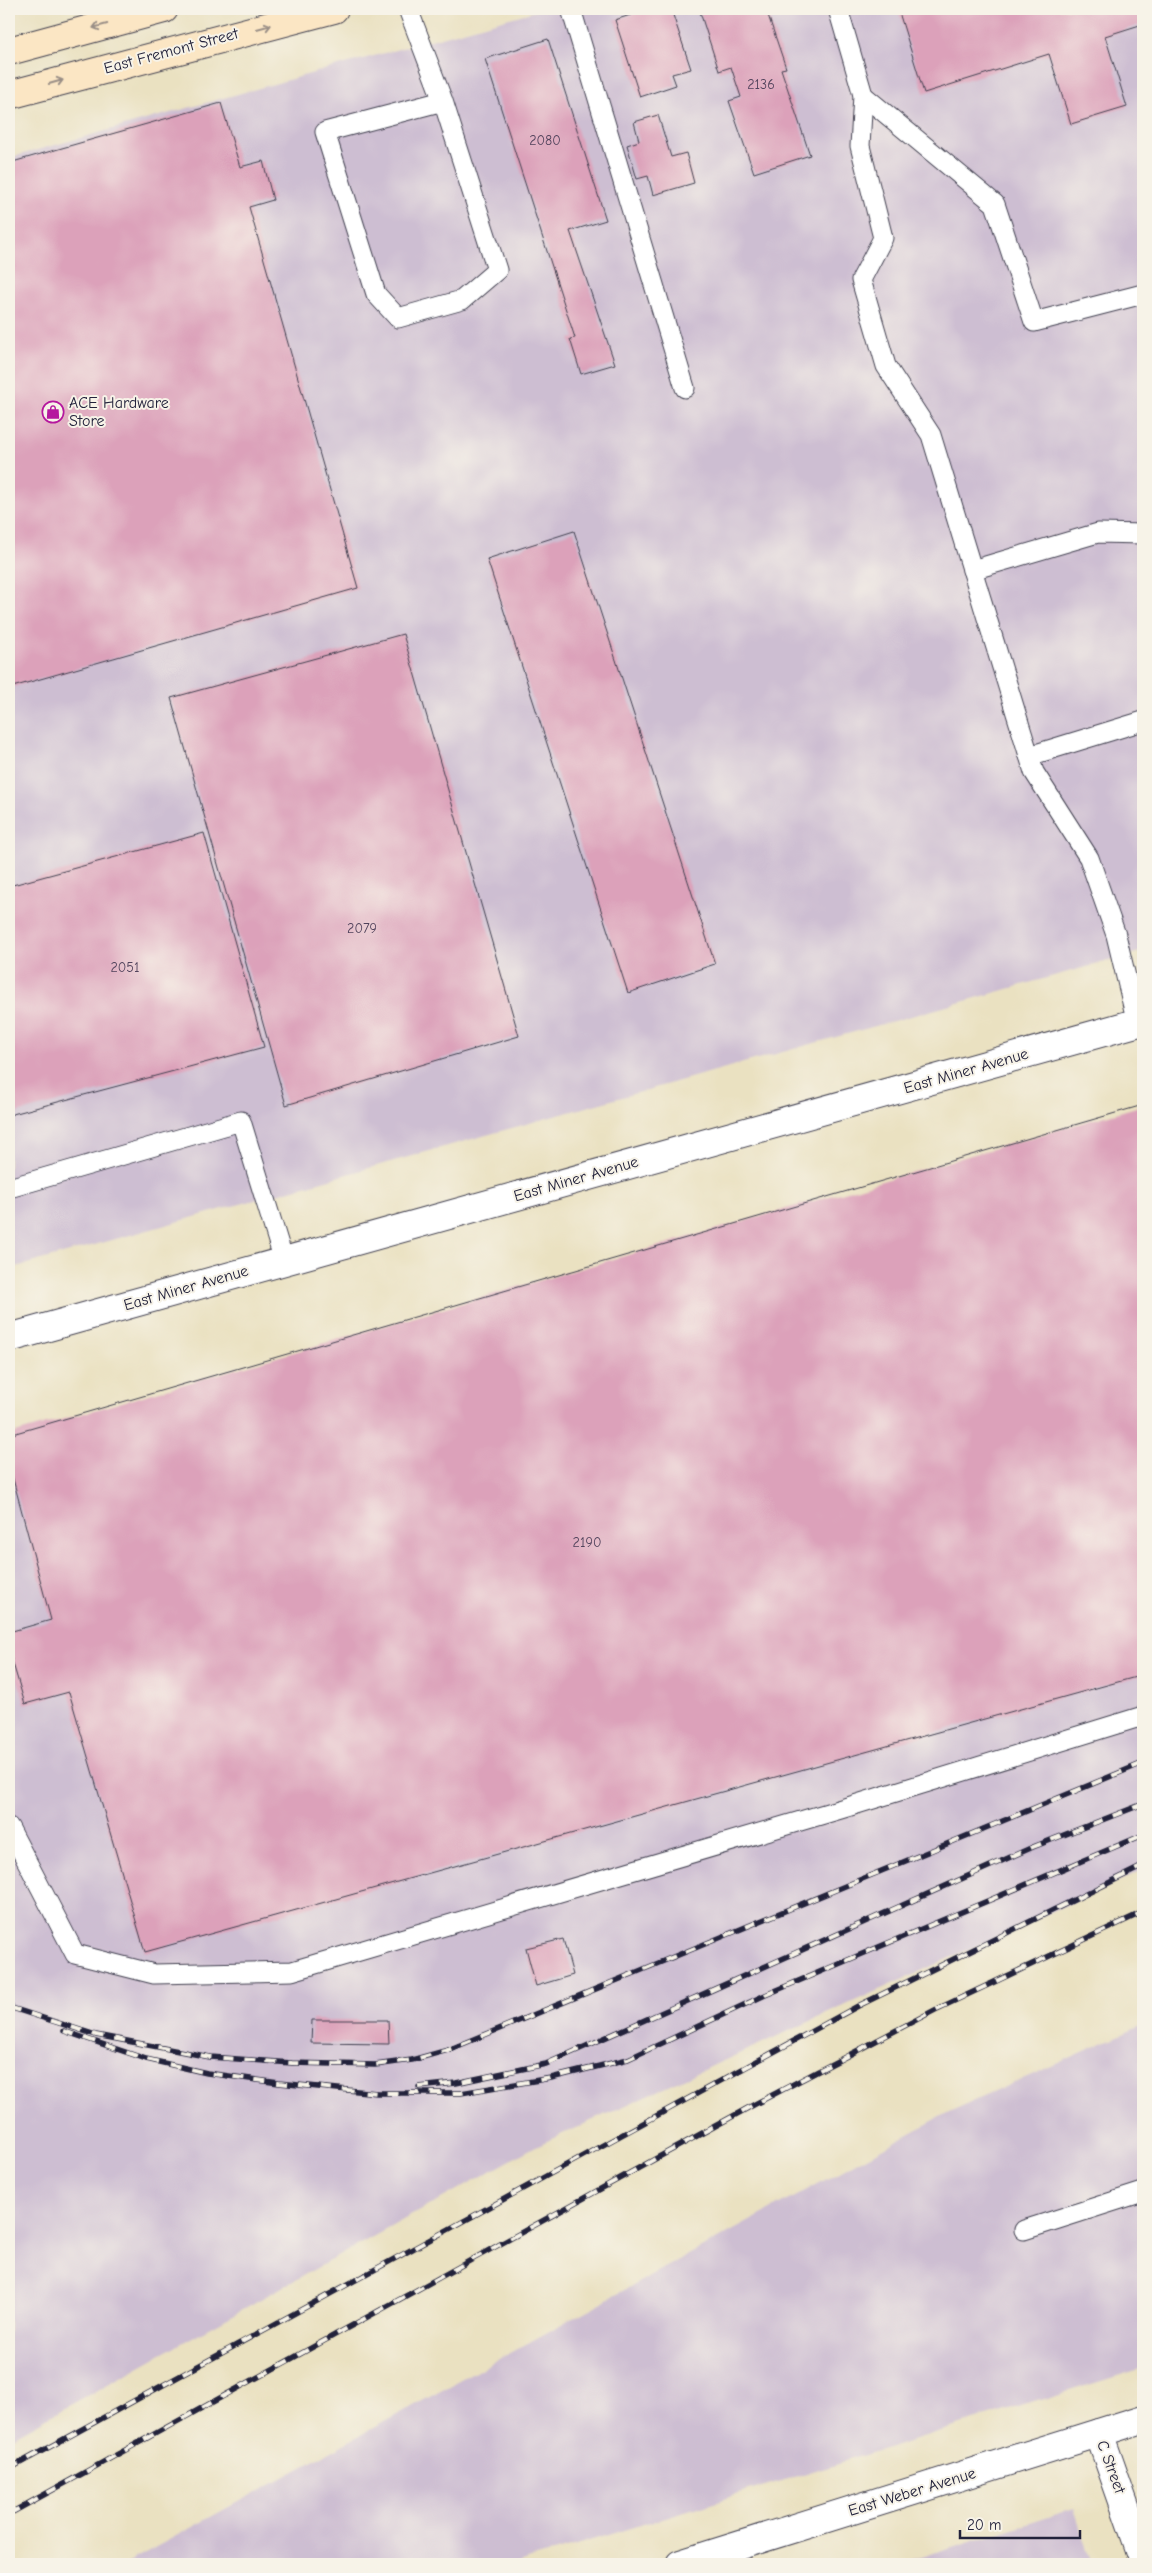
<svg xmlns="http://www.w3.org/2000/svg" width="1152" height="2573" viewBox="0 0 1152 2573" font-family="'Comic Neue',sans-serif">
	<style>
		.industrial { fill: #cdbed2 }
		.building { fill: #dca1ba }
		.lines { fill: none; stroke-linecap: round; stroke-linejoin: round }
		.service-casing { stroke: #403f4f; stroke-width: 21 }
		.minor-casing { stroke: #403f4f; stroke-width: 30 }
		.tertiary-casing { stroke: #403f4f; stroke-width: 30 }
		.secondary-casing { stroke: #403f4f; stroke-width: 30 }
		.service { stroke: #fff; stroke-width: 19 }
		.minor { stroke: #fff; stroke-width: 28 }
		.tertiary { stroke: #fff; stroke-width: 28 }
		.secondary { stroke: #fbe6c4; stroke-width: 28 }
		.rail-casing { stroke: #22223b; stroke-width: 5.5 }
		.rail { stroke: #f7f3e8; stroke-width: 4; stroke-dasharray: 11; stroke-linecap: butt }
		.oneway { stroke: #998e86 }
		.labels { text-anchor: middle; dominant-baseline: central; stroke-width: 4; stroke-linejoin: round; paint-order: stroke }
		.number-label { font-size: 14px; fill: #50425b }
		.street-label { font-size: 16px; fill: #22223b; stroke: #f7f3e8 }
		.poi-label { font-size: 16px; fill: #22223b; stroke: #f7f3e8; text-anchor: start }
	</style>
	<rect width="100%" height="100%" fill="#f7f3e8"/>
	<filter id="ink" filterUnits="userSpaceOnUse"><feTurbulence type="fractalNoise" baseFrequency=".02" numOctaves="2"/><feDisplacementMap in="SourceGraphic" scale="10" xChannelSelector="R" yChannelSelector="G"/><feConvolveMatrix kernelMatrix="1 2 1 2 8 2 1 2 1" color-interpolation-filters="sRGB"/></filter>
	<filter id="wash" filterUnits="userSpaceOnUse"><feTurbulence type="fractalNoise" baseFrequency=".0096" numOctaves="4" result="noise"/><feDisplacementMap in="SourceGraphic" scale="20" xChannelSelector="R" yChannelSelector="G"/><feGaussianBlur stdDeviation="1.12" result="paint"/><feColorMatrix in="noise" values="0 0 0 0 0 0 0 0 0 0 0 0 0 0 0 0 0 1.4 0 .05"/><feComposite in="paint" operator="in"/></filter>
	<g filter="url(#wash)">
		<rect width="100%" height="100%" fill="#eae1c1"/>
		<g class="industrial">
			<path d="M542,9H1143V951L9,1269V158Z"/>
			<path d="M1143,1107V1870L536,2146L9,2439V1435Z"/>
			<path d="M1143,2025V2368L515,2564H125L949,2112Z"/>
			<path d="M1074,2509L1092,2564H902Z"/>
		</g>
		<g id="blocks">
			<g class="building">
				<path d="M649,9L650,14L671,9L691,69L672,74L676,85L640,97L615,20Z"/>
				<path d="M699,9H766L786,68L781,69L810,155L754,173L729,101L741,97L731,67L719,71Z"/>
				<path d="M898,9H1143V24L1105,36L1127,107L1071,124L1049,54L924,93Z"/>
				<path d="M548,39L606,220L570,231L615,364L581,374L570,339L575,338L485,59Z"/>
				<path d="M221,103L240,167L263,161L273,200L249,207L358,588L9,688V163Z"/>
				<path d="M658,115L671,157L686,153L694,183L653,195L648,176L637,179L627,145L639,141L634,122Z"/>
				<path d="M574,531L715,964L628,993L487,559Z"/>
				<path d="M403,634L519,1036L286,1105L171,698Z"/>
				<path d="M204,833L264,1047L9,1115V886Z"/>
				<path d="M1143,1105V1675L145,1952L69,1692L25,1704L9,1650V1632L51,1620L9,1464V1435Z"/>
				<path d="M563,1939L573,1975L536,1986L526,1948Z"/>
				<path d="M312,2020H388L389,2044L311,2043Z"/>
			</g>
		</g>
	</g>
	<g filter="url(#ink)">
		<use href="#blocks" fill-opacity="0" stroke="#403f4f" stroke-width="1"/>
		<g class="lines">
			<g class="service-casing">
				<g id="service">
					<path d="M408,9L443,101L497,270L462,300L398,318L376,294L325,132L443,101"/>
					<path d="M571,9L685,388"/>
					<path d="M838,9L863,95L860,146L883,238L861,280L886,366L931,435L1034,772L1089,858L1116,935L1137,1023"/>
					<path d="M863,95L995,204L1034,322L1143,294"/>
					<path d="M972,570L1098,533L1143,534"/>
					<path d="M1029,756L1143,721"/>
					<path d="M9,1188L241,1121L284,1261"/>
					<path d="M9,1827L75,1954L154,1974L292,1971L841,1809L1143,1716"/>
					<path d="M1024,2230L1143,2192"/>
				</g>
			</g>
			<g class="minor-casing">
				<g id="minor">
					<path d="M1099,2433L1143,2558"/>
					<path d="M680,2564L1143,2419"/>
				</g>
			</g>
			<g class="tertiary-casing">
				<path id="tertiary" d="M9,1338L1143,1021"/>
			</g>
			<g class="secondary-casing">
				<g id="secondary">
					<path d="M9,51L164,9"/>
					<path d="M9,95L334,9"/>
				</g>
			</g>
			<use href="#service" class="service"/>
			<use href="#minor" class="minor"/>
			<use href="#tertiary" class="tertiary"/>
			<use href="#secondary" class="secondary"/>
			<g class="rail-casing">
				<g id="rail">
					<path d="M9,2007L96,2035L210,2057L292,2063L375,2065L412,2060L448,2050L1143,1763"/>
					<path d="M64,2031L146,2059L207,2073L279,2083L377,2093H461L551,2078L628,2059L763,1996L1143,1835"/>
					<path d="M419,2087L456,2083L546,2064L1033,1847L1143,1804"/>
					<path d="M9,2469L858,2006L1143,1866"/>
					<path d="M9,2514L757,2103L935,2010L1143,1912"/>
				</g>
			</g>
			<use href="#rail" class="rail"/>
		</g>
		<defs><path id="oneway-shaft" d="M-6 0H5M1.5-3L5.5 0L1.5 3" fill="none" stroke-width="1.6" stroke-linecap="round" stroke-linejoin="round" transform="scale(1.25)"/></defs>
		<g class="oneway">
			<use href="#oneway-shaft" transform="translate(100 26) rotate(165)"/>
			<use href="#oneway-shaft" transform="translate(264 27) rotate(-15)"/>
			<use href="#oneway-shaft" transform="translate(56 82) rotate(-16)"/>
		</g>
	</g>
	<defs>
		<g id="shop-ring" transform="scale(1.125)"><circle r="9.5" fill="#f7f3e8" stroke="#b5179e" stroke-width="1.5"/><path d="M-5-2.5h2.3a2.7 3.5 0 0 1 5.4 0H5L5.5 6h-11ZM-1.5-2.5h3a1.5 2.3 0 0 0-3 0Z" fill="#b5179e"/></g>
	</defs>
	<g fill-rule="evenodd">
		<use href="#shop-ring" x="53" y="412"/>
	</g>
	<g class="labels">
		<g class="number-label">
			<text x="761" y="84">2136</text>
			<text x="545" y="140">2080</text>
			<text x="362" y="928">2079</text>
			<text x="125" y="967">2051</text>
			<text x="587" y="1542">2190</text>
		</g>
		<g class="street-label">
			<text transform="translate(171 51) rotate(-15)">East Fremont Street</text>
			<text transform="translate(966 1071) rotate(-16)">East Miner Avenue</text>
			<text transform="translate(576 1179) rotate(-16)">East Miner Avenue</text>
			<text transform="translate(186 1288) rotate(-16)">East Miner Avenue</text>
			<text transform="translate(1111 2467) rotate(70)">C Street</text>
			<text transform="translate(912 2492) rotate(-17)">East Weber Avenue</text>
		</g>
		<g class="poi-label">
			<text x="69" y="403">ACE Hardware<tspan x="69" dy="18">Store</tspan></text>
		</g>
	</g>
	<rect width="1152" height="2573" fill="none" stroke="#f7f3e8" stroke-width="30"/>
	<path d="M960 2530v8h120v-8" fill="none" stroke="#22223b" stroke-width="2.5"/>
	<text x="967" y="2530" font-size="15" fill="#22223b" stroke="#f7f3e8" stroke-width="4" paint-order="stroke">20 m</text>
</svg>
